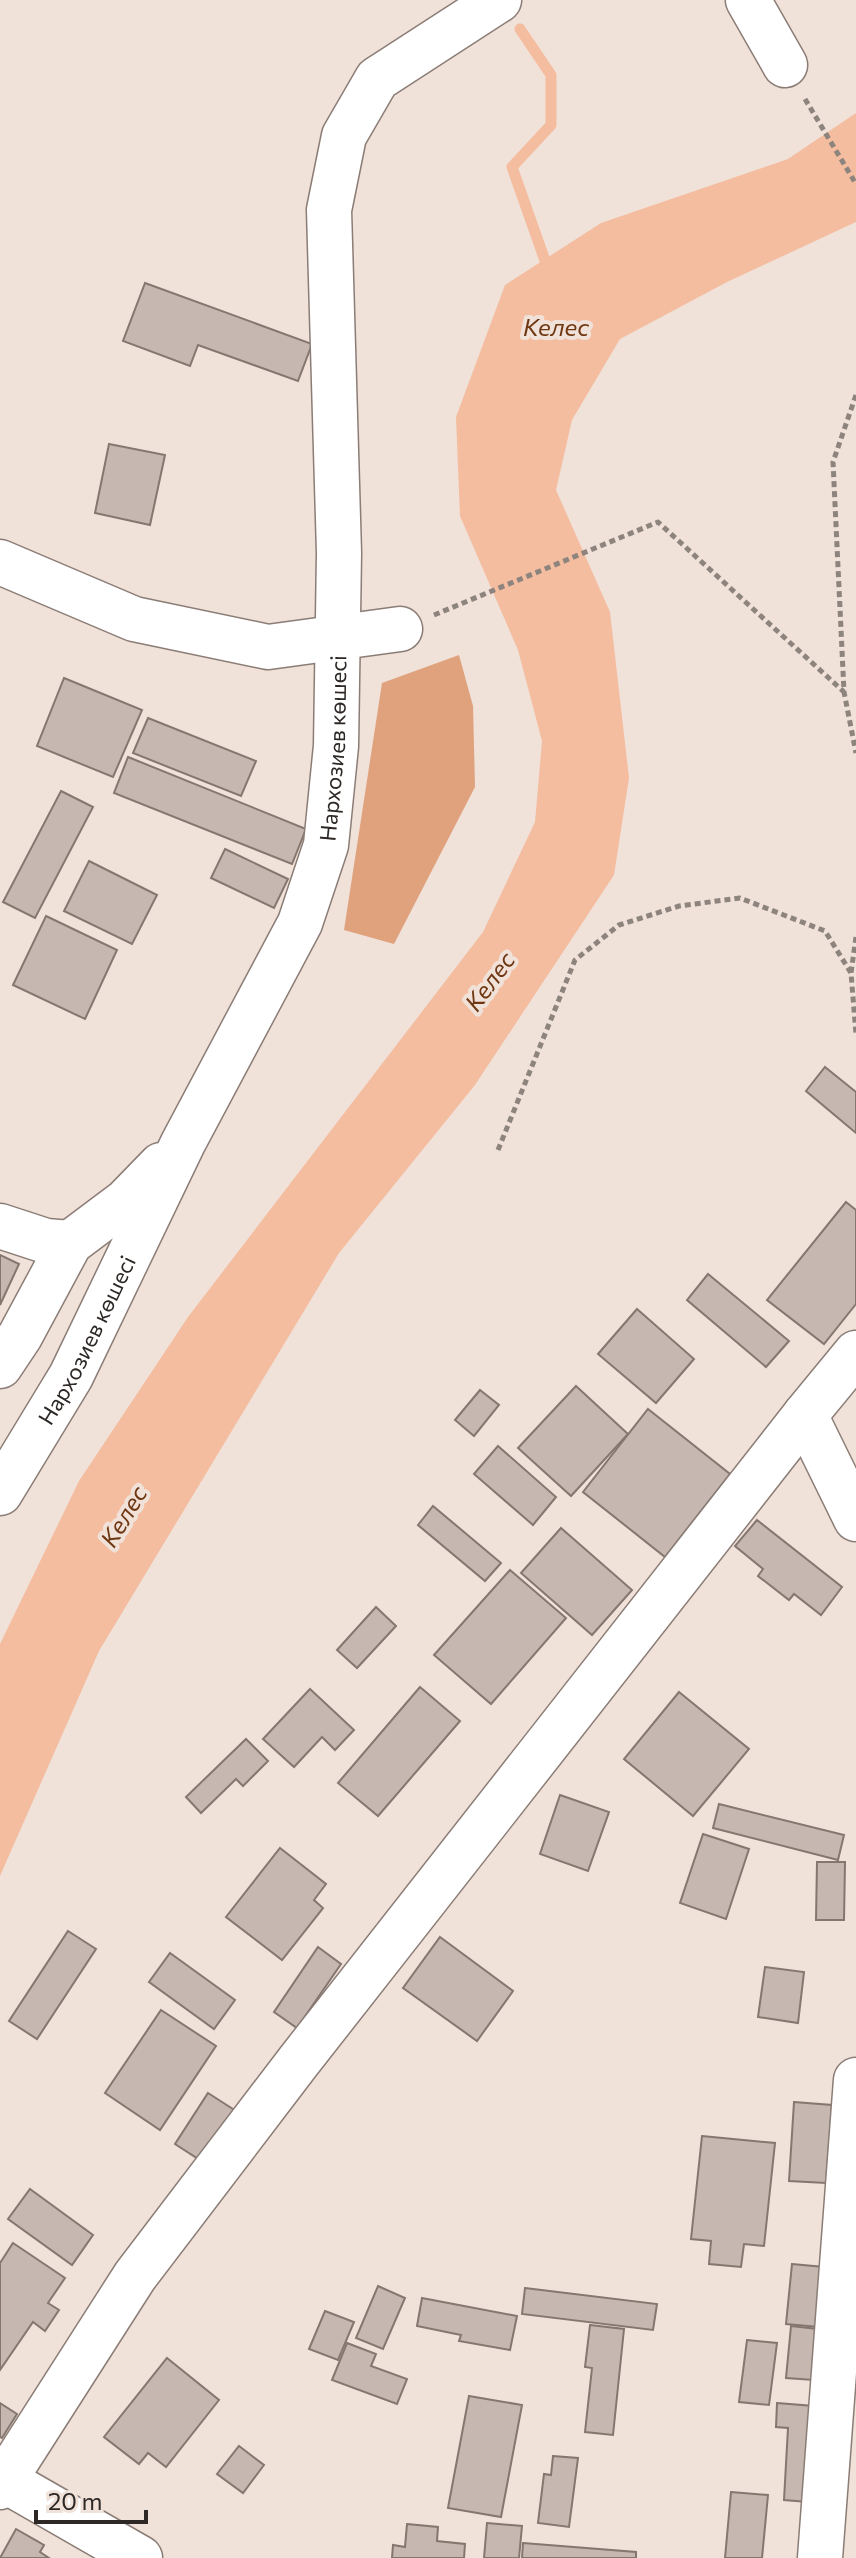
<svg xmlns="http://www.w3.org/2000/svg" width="856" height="2558" viewBox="0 0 856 2558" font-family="Commissioner,sans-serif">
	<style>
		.green { fill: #e0a17d }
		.water { fill: #f4bd9f }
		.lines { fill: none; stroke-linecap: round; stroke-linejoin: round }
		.stream { stroke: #f4bd9f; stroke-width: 11 }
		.building { fill: #c6b8b0; stroke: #847770; stroke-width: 2 }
		.minor-casing { stroke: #8b7d76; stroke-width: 47 }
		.path { stroke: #8e847e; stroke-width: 5; stroke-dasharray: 6 4; stroke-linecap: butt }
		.minor { stroke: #fff; stroke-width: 44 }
		.labels { text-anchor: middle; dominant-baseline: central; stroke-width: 8; stroke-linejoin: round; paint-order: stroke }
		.street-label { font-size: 22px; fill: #2d2825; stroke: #f0e1d9 }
		.water-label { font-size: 24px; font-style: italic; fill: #6f3711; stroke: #f0e1d9 }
	</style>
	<rect width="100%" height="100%" fill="#f0e1d9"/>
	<path class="green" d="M459,655L473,706L475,787L394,944L344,930L382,683Z"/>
	<path class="water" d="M856,113V222L727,282L620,339L572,420L556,490L610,612L629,778L614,875L475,1085L339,1253L99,1651L0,1876V1644L79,1481L188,1317L483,932L535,822L542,741L518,650L460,516L456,417L505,285L601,223L788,159Z"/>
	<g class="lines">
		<path class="stream" d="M520,29L551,75V125L512,167L549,272"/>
	</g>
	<g class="building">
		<path d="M145,283L312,344L298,381L198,345L190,366L123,341Z"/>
		<path d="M109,444L165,455L150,525L95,513Z"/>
		<path d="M64,678L142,710L113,777L37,746Z"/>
		<path d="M148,718L256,761L241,796L133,753Z"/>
		<path d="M128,757L306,829L292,864L114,793Z"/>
		<path d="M61,791L93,807L35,918L3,902Z"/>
		<path d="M225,849L288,879L274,908L211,878Z"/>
		<path d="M89,861L157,895L132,944L64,911Z"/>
		<path d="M46,916L117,950L85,1019L13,985Z"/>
		<path d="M825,1067L856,1092V1133L806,1091Z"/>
		<path d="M846,1202L856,1210V1304L824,1344L767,1300Z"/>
		<path d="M0,1255L19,1264L0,1305Z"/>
		<path d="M708,1274L789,1341L766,1367L687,1300Z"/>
		<path d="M637,1309L694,1359L656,1403L598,1354Z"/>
		<path d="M576,1386L628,1434L571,1496L518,1448Z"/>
		<path d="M480,1390L499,1405L474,1436L455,1420Z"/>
		<path d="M648,1409L730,1474L665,1557L583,1492Z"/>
		<path d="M498,1446L556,1497L533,1525L474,1474Z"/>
		<path d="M433,1506L501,1563L485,1581L418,1525Z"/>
		<path d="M757,1520L842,1587L821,1615L794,1594L789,1600L758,1576L763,1569L735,1546Z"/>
		<path d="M561,1528L632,1590L592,1635L521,1573Z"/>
		<path d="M510,1570L566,1618L491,1704L434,1655Z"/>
		<path d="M376,1607L396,1626L357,1668L337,1650Z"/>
		<path d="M420,1687L460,1721L378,1816L338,1783Z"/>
		<path d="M310,1689L354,1730L335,1750L322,1737L294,1767L263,1739Z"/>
		<path d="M679,1692L749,1749L693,1816L624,1759Z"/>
		<path d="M246,1739L268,1761L243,1786L236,1779L201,1813L186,1797Z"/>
		<path d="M560,1795L609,1812L588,1871L540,1854Z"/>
		<path d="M719,1804L844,1835L838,1860L713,1828Z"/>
		<path d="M703,1834L749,1849L726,1919L680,1903Z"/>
		<path d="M280,1848L326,1884L314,1900L323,1908L282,1960L226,1917Z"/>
		<path d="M817,1862H845L844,1920H816Z"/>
		<path d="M68,1931L96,1949L37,2039L9,2021Z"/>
		<path d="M440,1937L513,1991L477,2041L403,1988Z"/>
		<path d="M318,1947L341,1964L297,2028L274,2012Z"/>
		<path d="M170,1953L235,2000L214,2029L149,1982Z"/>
		<path d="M765,1967L804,1972L798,2023L758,2017Z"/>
		<path d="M161,2010L216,2046L160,2130L105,2093Z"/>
		<path d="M208,2093L236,2111L203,2162L175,2144Z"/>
		<path d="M794,2102L832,2105L826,2183L789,2181Z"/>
		<path d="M702,2136L775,2143L764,2246L744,2244L741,2267L709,2264L711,2241L691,2239Z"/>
		<path d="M30,2189L93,2235L72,2265L8,2219Z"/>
		<path d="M13,2243L65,2278L48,2303L59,2310L45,2331L33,2322L0,2370V2263Z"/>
		<path d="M792,2264L824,2267L819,2327L786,2324Z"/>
		<path d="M378,2286L405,2298L383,2349L356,2338Z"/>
		<path d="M525,2288L657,2304L653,2330L522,2314Z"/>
		<path d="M422,2298L517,2316L510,2350L459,2341L461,2335L417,2326Z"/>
		<path d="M325,2311L354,2322L338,2360L309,2349Z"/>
		<path d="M590,2325L624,2329L613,2435L585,2432L592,2368L585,2367Z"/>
		<path d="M791,2326L818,2329L814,2380L786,2378Z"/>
		<path d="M747,2340L777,2343L769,2405L739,2402Z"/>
		<path d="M347,2343L376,2354L371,2366L407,2379L397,2404L332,2380Z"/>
		<path d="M167,2358L219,2400L166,2467L148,2453L139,2464L104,2437Z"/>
		<path d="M469,2396L522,2405L501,2517L448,2508Z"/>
		<path d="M0,2403L17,2414L2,2438L0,2437Z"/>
		<path d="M777,2403L814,2406L808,2502L784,2500L788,2428L776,2427Z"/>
		<path d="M239,2446L264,2465L243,2493L217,2474Z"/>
		<path d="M553,2456L578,2458L569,2527L538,2523L544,2474L551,2475Z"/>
		<path d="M731,2492L768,2495L762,2558H725Z"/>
		<path d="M487,2523L522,2526L519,2558H484Z"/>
		<path d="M407,2524L438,2527L437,2541L465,2544L464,2558H392L393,2545L405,2547Z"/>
		<path d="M16,2529L44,2545L40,2552L49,2558H0Z"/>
		<path d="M523,2543L636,2552V2558H522Z"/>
	</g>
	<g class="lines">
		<g class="minor-casing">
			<g id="minor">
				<path d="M748,0L785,65"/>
				<path d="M0,562L134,619L268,647L400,629"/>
				<path d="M0,1226L46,1241L70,1243"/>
				<path d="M0,1366L20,1336L70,1243L126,1201L161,1165"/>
				<path d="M805,1415L856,1519"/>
				<path id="s1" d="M0,1493L71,1376L183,1143L300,923L326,845L336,746L339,553L329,210L344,136L377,79L499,0"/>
				<path d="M4,2480L140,2558"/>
				<path d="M0,2487L135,2276L298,2062L805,1415L856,1353"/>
				<path d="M820,2558L856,2080"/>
			</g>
		</g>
		<g class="path">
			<path d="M805,99L856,184"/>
			<path d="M856,395L833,462L844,692L856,753"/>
			<path d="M434,615L658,522L844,692"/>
			<path d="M856,937L851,973L856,1034"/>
			<path d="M498,1150L575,960L619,925L679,906L740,898L825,931L851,973"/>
		</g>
		<use href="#minor" class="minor"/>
	</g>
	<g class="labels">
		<g class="street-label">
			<text stroke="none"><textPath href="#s1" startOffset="824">Нархозиев көшесі</textPath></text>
			<text stroke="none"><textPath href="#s1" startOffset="176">Нархозиев көшесі</textPath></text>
		</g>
		<g class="water-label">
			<text x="556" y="326">Келес</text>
			<text transform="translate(489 981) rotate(-54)">Келес</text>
			<text transform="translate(123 1516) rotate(-59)">Келес</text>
		</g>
	</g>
	<path d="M36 2510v12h110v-12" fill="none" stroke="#2d2825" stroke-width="4"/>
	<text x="48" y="2510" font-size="24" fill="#2d2825" stroke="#f0e1d9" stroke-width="6" paint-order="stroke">20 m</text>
</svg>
